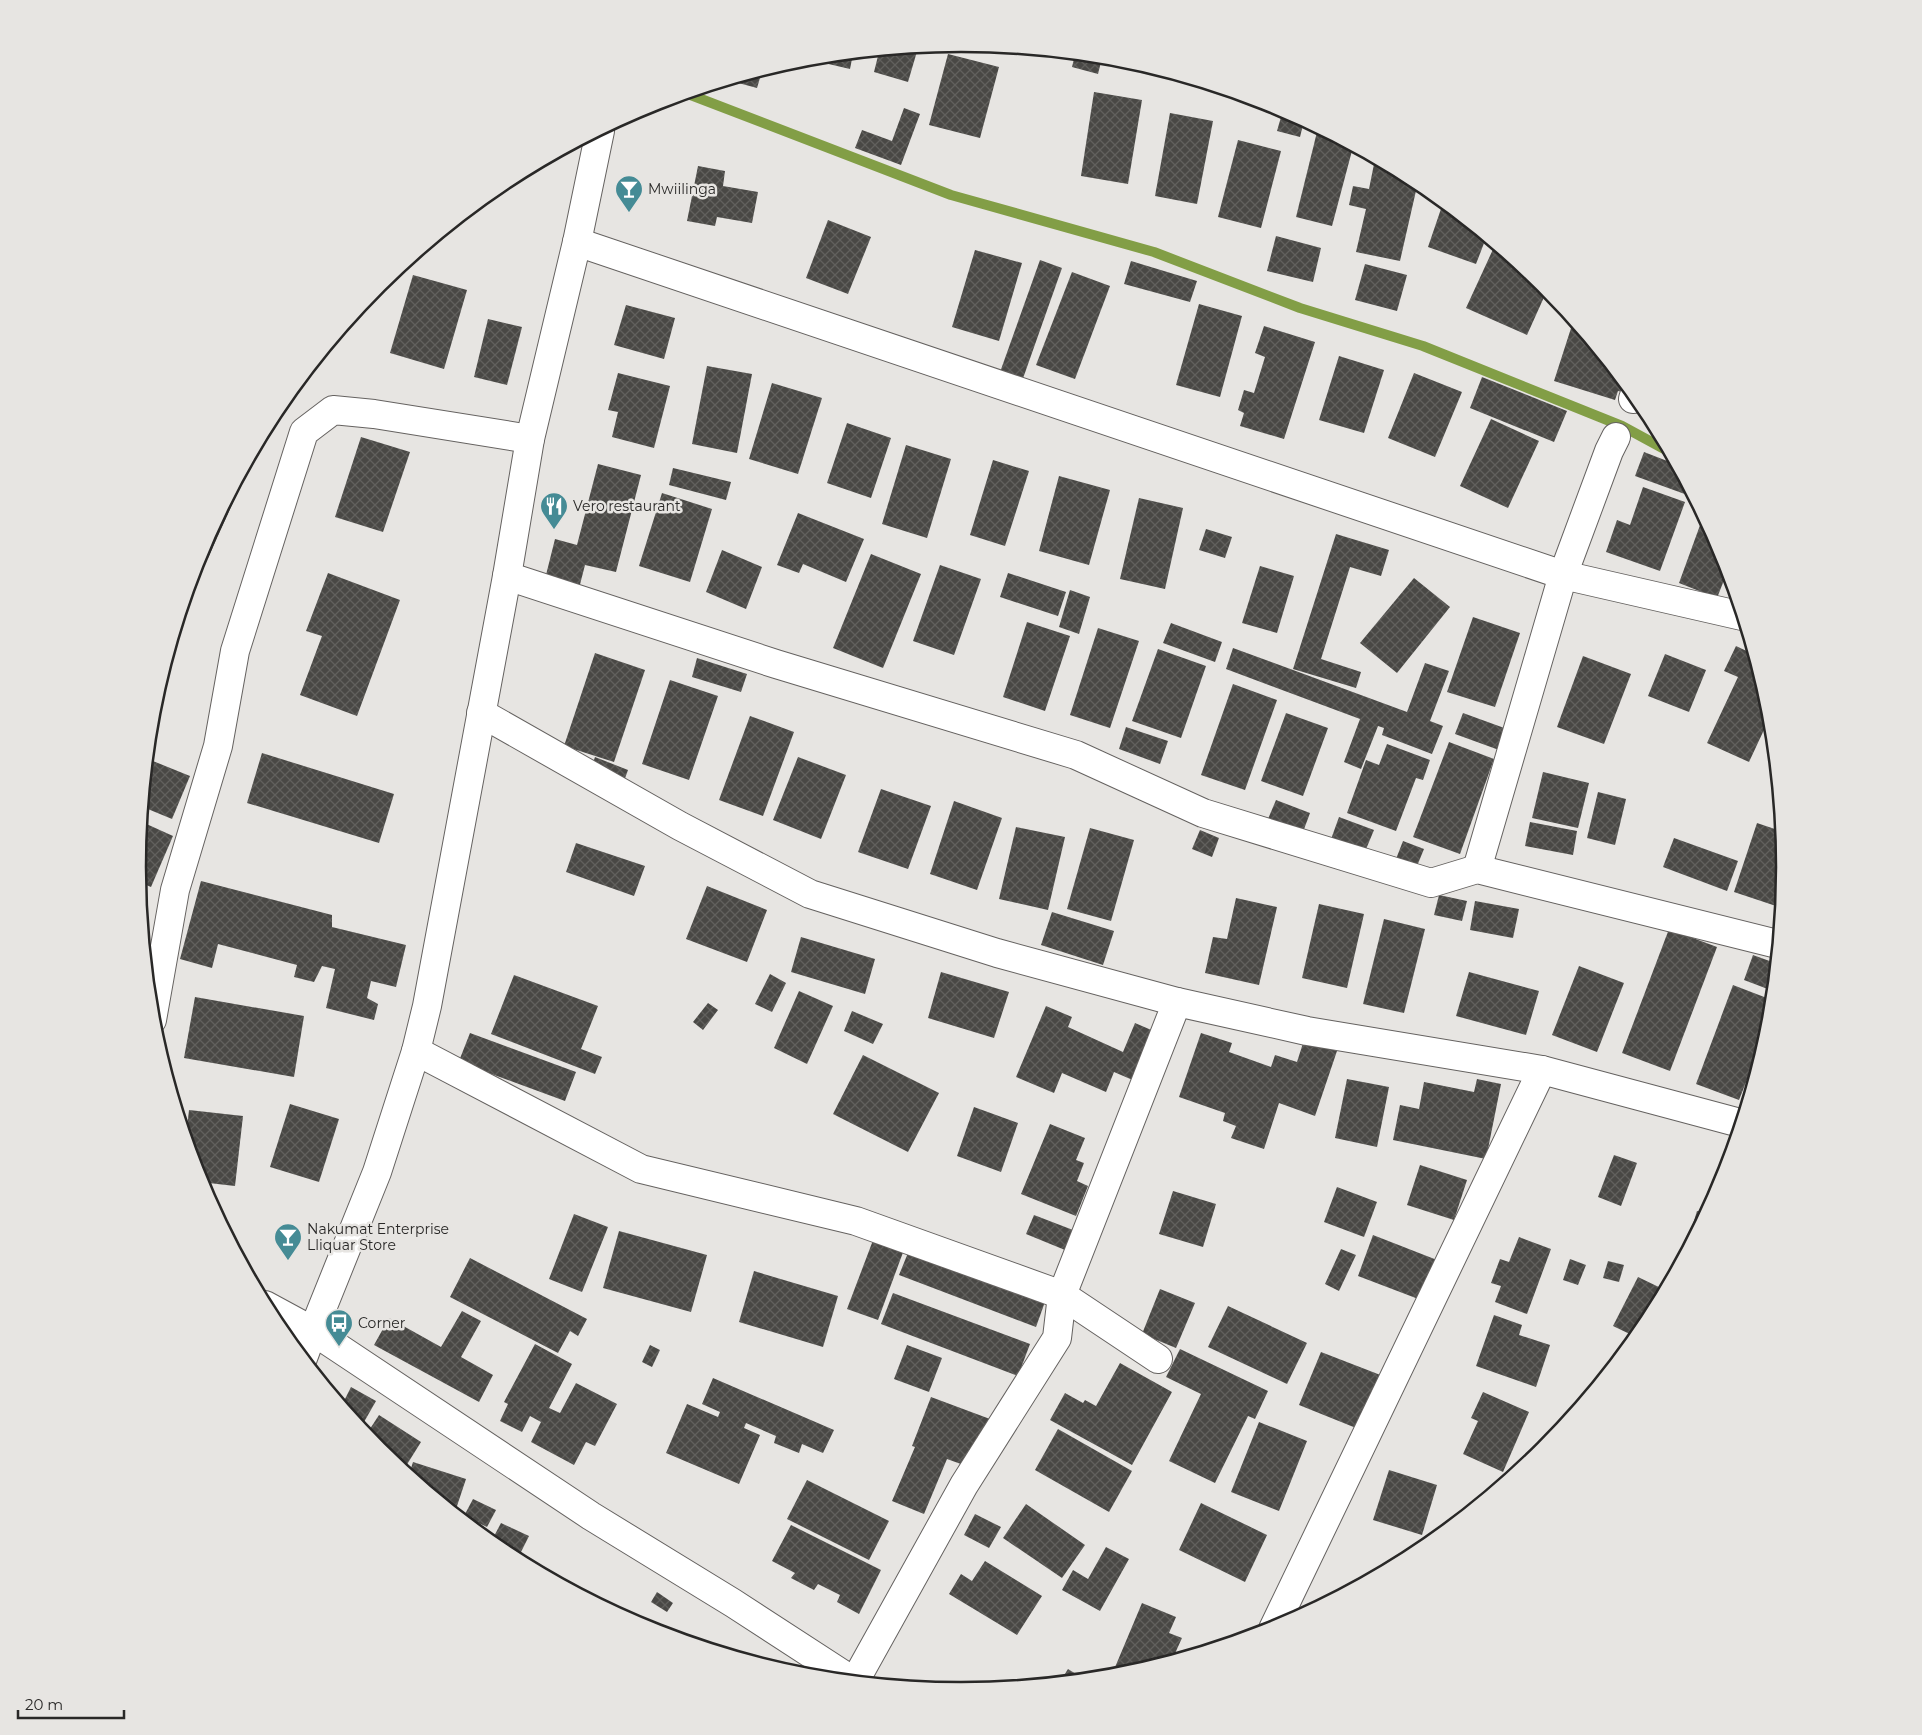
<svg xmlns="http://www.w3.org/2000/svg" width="1922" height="1735" viewBox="0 0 1922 1735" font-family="Montserrat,sans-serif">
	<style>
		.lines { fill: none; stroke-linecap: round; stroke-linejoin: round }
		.stream { stroke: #829e46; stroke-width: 10 }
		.building { fill: url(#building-cross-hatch) }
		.minor-casing { stroke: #656260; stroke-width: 30 }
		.tertiary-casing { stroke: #656260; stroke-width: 30 }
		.minor { stroke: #fff; stroke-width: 28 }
		.tertiary { stroke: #fff; stroke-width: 28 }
		.labels { text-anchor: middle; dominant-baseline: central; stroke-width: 5; stroke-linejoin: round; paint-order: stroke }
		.poi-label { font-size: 14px; fill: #292827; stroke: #e7e5e2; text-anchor: start }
		.rim { fill: none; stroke: #292827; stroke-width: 2.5 }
	</style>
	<defs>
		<pattern id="building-cross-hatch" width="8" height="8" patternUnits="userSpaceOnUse" patternTransform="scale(1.25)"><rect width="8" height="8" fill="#494845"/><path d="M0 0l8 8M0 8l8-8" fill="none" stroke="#61605d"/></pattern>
	</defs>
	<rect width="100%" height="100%" fill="#e7e5e2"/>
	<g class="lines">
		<path class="stream" d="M688,94L951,195L1154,252L1300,308L1423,346L1622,426L1668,451"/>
	</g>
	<g class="building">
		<path d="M918,48L908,82L874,72L879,52Z"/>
		<path d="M853,54L850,69L807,59Z"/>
		<path d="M948,54L999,67L980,138L929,125Z"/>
		<path d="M1075,55L1102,58L1098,74L1072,67Z"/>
		<path d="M762,71L757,88L731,81L752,74Z"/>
		<path d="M1094,92L1142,100L1128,184L1081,176Z"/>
		<path d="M904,108L920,114L901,165L855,148L862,130L892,141Z"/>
		<path d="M1283,110L1304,121L1300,137L1277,131Z"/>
		<path d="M1170,113L1213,121L1197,204L1155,196Z"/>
		<path d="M1317,132L1332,136L1353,147L1332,226L1296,217Z"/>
		<path d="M1238,140L1281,151L1261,228L1218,217Z"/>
		<path d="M1375,159L1418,182L1400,261L1356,252L1366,209L1349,205L1353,186L1369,189Z"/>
		<path d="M698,166L725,171L723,186L758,192L752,223L717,217L715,226L687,221Z"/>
		<path d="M1443,203L1486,238L1476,264L1428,247Z"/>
		<path d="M828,220L871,237L848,294L806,278Z"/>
		<path d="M1276,236L1321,248L1313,282L1267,271Z"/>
		<path d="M1495,245L1539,281L1535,290L1545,295L1527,335L1466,308Z"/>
		<path d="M975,250L1022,263L999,341L952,327Z"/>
		<path d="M1040,260L1062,268L1021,384L999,375Z"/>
		<path d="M1131,261L1197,281L1190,302L1124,284Z"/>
		<path d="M1365,264L1407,275L1397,311L1355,300Z"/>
		<path d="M1072,272L1110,286L1075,379L1036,365Z"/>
		<path d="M413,275L467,290L444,369L390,353Z"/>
		<path d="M1199,304L1242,316L1220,397L1176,385Z"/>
		<path d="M626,305L675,318L664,359L614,345Z"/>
		<path d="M488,319L522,327L507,385L474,377Z"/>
		<path d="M1573,322L1625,384L1622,392L1618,391L1615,400L1554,381Z"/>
		<path d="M1264,326L1315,342L1284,439L1240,426L1244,413L1238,410L1244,390L1254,393L1265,357L1255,353Z"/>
		<path d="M1339,356L1384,370L1364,433L1319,420Z"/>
		<path d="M707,366L752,374L737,453L692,444Z"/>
		<path d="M618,373L670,386L654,448L612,437L618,412L608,410Z"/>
		<path d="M1414,373L1462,392L1435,457L1388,438Z"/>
		<path d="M1482,377L1567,411L1554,442L1470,408Z"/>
		<path d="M772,383L822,398L798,474L749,459Z"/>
		<path d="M1491,419L1539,441L1508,508L1460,486Z"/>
		<path d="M847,423L891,438L871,498L827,483Z"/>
		<path d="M264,432L256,457L252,456Z"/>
		<path d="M361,437L410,452L383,532L335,517Z"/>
		<path d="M906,445L951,459L927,538L882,524Z"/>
		<path d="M1644,452L1675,464L1693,497L1635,476Z"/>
		<path d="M993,460L1029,471L1005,546L970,535Z"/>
		<path d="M598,464L641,475L616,572L585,565L575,604L541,595L555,539L577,545Z"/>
		<path d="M673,468L731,482L726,500L669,485Z"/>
		<path d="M1059,476L1110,490L1089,565L1039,551Z"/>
		<path d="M1643,487L1685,502L1660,571L1606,552L1617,520L1630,525Z"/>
		<path d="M662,493L712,509L690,582L639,566Z"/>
		<path d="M230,496L235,498L208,558L199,554L200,552Z"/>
		<path d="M1139,498L1183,508L1165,589L1120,579Z"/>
		<path d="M798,513L864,539L846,582L803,564L799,573L777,565Z"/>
		<path d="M1703,517L1722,553L1728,570L1717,598L1679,583Z"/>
		<path d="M1206,529L1232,537L1225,558L1199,550Z"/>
		<path d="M1336,534L1389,550L1381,576L1350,567L1321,659L1361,672L1356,688L1293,669Z"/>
		<path d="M722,550L762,567L746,609L706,592Z"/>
		<path d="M871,554L921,574L883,668L833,648Z"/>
		<path d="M940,565L981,579L954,655L913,641Z"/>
		<path d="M1260,566L1294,576L1277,633L1242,623Z"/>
		<path d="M328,573L400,600L357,716L300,695L322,636L306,631Z"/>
		<path d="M1008,573L1066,592L1058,616L1000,597Z"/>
		<path d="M1414,578L1450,607L1397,673L1360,643Z"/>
		<path d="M1070,590L1090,597L1079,634L1059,627Z"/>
		<path d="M1473,617L1520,633L1495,707L1447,692Z"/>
		<path d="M1027,622L1070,636L1045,711L1003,697Z"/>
		<path d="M1171,623L1222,642L1215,662L1163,643Z"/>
		<path d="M1098,628L1139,641L1110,728L1070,715Z"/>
		<path d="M1736,646L1753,654L1769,707L1770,717L1749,762L1707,743L1738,677L1724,671Z"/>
		<path d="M1233,648L1407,712L1425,663L1449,671L1430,721L1443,726L1432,754L1382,735L1384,728L1378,726L1361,769L1344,762L1360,719L1226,669Z"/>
		<path d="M1158,649L1206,666L1181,738L1132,721Z"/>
		<path d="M595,653L645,670L614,762L564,746Z"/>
		<path d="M1665,654L1706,670L1689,712L1648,696Z"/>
		<path d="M1583,656L1631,674L1604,744L1557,727Z"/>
		<path d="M697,658L747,674L741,692L692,677Z"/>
		<path d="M670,680L718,696L689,780L642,764Z"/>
		<path d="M1233,684L1277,700L1245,790L1201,775Z"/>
		<path d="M1286,713L1328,728L1303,796L1261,781Z"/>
		<path d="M1463,713L1507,729L1499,750L1455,734Z"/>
		<path d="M750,716L794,732L763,816L719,800Z"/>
		<path d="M1126,727L1168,741L1160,764L1119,749Z"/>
		<path d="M1449,742L1494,759L1460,854L1413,837Z"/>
		<path d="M1387,744L1430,760L1423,780L1416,778L1396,831L1347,813L1366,760L1379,765Z"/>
		<path d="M262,753L394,794L379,843L247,803Z"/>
		<path d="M595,757L628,770L623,784L590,771Z"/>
		<path d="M798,757L846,775L821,839L773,820Z"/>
		<path d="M148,759L190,776L172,819L143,807Z"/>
		<path d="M1543,772L1589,783L1578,828L1532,818Z"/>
		<path d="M881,789L931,806L908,869L858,852Z"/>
		<path d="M1598,792L1626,799L1615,845L1587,838Z"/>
		<path d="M1276,800L1310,813L1303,832L1268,819Z"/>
		<path d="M954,801L1002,818L977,890L930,874Z"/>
		<path d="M1339,817L1374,830L1364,854L1330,842Z"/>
		<path d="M142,822L173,836L151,887L139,882L137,867Z"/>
		<path d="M1530,822L1577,831L1573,855L1525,846Z"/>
		<path d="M1757,823L1781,831L1785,868L1783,884L1776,906L1734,892Z"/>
		<path d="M1016,827L1065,837L1048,910L999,899Z"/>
		<path d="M1090,828L1134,840L1111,921L1067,909Z"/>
		<path d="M1200,830L1219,838L1212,857L1192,849Z"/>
		<path d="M1674,838L1738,861L1727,891L1663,867Z"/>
		<path d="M1403,841L1424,849L1417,866L1396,859Z"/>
		<path d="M576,843L645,866L634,896L566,872Z"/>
		<path d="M201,881L332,915V927L406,945L396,987L371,981L367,998L378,1004L374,1020L326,1008L335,969L322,966L314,982L294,977L297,965L218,944L212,968L180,959Z"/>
		<path d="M707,886L767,910L747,962L686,939Z"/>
		<path d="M1439,895L1467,901L1462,921L1434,915Z"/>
		<path d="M1236,898L1277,907L1259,985L1205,973L1213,937L1227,939Z"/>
		<path d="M1475,901L1519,909L1513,938L1470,930Z"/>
		<path d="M1319,904L1364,914L1347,988L1302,978Z"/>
		<path d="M1052,912L1114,931L1103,965L1041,945Z"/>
		<path d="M1384,919L1425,929L1404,1013L1363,1004Z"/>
		<path d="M1669,929L1717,947L1670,1071L1622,1053Z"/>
		<path d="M801,937L875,959L865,994L791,972Z"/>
		<path d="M1753,955L1775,963L1773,991L1744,980Z"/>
		<path d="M1579,966L1624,983L1597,1052L1552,1035Z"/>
		<path d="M941,972L1009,992L994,1038L928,1018Z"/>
		<path d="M1469,972L1539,991L1526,1035L1456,1016Z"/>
		<path d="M770,974L786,983L772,1012L755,1004Z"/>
		<path d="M514,975L598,1006L581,1049L602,1057L595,1074L491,1034Z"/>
		<path d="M1733,985L1772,1000L1770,1021L1739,1100L1696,1084Z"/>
		<path d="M799,991L833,1006L807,1064L774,1048Z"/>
		<path d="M195,997L304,1016L294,1077L184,1058Z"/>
		<path d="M708,1003L718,1010L703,1030L693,1022Z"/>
		<path d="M1046,1006L1072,1017L1068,1027L1123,1052L1135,1023L1156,1032L1135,1081L1114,1072L1106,1092L1062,1073L1054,1093L1016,1077Z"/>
		<path d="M852,1011L883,1024L873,1044L844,1031Z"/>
		<path d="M470,1033L576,1072L565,1101L486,1072L480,1085L459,1061Z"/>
		<path d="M1201,1033L1232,1043L1229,1052L1271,1067L1275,1055L1297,1062L1304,1040L1337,1051L1315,1116L1279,1103L1264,1149L1231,1138L1236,1126L1223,1121L1225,1113L1179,1097Z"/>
		<path d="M863,1055L939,1093L908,1152L833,1114Z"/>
		<path d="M1347,1079L1389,1087L1377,1147L1335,1138Z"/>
		<path d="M1477,1079L1501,1084L1486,1159L1393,1140L1400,1105L1419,1109L1424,1082L1474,1092Z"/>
		<path d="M290,1104L339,1119L319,1182L270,1167Z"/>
		<path d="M974,1107L1018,1123L1001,1172L957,1156Z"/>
		<path d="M189,1110L243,1116L235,1186L200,1182L186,1137Z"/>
		<path d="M1050,1124L1085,1138L1076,1160L1084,1163L1077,1181L1088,1186L1076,1216L1021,1194Z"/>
		<path d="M1614,1155L1637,1163L1621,1206L1598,1197Z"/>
		<path d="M1420,1165L1467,1180L1454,1220L1407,1205Z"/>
		<path d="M1337,1187L1377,1202L1364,1237L1324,1222Z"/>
		<path d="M1173,1191L1216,1204L1203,1247L1159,1234Z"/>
		<path d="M1697,1211L1706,1213L1686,1250H1685Z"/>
		<path d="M574,1214L608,1227L582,1292L549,1279Z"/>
		<path d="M1034,1215L1073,1230L1065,1250L1026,1234Z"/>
		<path d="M619,1231L707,1255L691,1312L603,1288Z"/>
		<path d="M875,1235L905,1247L878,1320L847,1309Z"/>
		<path d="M1373,1235L1437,1260L1421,1300L1358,1276Z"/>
		<path d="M1519,1237L1551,1249L1527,1314L1495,1302L1501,1286L1491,1283L1500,1259L1509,1262Z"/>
		<path d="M910,1248L1046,1299L1036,1327L899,1275Z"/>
		<path d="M1341,1249L1356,1255L1339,1291L1325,1284Z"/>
		<path d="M470,1258L587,1319L578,1336L570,1331L558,1353L450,1297Z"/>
		<path d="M1570,1259L1586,1265L1578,1285L1563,1280Z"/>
		<path d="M1608,1261L1624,1265L1619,1282L1603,1278Z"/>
		<path d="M754,1271L838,1296L823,1347L739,1322Z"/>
		<path d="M1638,1277L1665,1290L1646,1325L1636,1337L1613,1326Z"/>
		<path d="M1160,1289L1195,1303L1176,1348L1142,1334Z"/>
		<path d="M893,1293L1030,1344L1018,1376L881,1324Z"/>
		<path d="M1228,1306L1307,1343L1287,1384L1208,1347Z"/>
		<path d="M462,1311L481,1321L461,1357L493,1375L479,1402L374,1345L389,1318L441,1347Z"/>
		<path d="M1494,1315L1522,1325L1519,1335L1550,1345L1536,1387L1476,1366Z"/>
		<path d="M535,1344L572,1364L549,1408L560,1413L576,1383L617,1404L595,1446L586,1442L574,1465L531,1442L541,1422L530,1416L522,1432L500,1421L508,1404L504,1402Z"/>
		<path d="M650,1345L660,1350L652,1367L642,1362Z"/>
		<path d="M907,1345L942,1358L929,1392L894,1379Z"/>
		<path d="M1180,1349L1268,1391L1255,1419L1248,1416L1215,1483L1169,1461L1201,1394L1166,1377Z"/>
		<path d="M1321,1352L1383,1376L1361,1430L1299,1405Z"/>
		<path d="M1120,1363L1172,1392L1132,1465L1050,1420L1065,1393L1083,1403L1085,1400L1096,1406Z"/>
		<path d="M713,1378L834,1430L823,1453L802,1444L799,1453L774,1443L776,1436L746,1423L744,1428L760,1435L739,1484L666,1453L687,1404L718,1417L720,1412L702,1404Z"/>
		<path d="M351,1387L376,1401L364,1422L349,1414L342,1405Z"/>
		<path d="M1483,1392L1529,1412L1503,1472L1463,1454L1478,1421L1471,1418Z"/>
		<path d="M931,1397L990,1419L972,1468L947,1459L924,1514L892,1501L915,1447L912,1446Z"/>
		<path d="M379,1415L421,1442L406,1466L376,1446L366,1435Z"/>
		<path d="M1259,1422L1307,1441L1279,1511L1231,1492Z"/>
		<path d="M1058,1429L1132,1471L1109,1512L1035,1470Z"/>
		<path d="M413,1462L466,1479L455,1512L409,1475Z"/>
		<path d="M1389,1470L1437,1485L1422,1535L1373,1520Z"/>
		<path d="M807,1480L889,1521L869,1560L787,1519Z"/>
		<path d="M473,1499L496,1510L487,1527L464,1516Z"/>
		<path d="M1201,1503L1267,1535L1245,1582L1179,1550Z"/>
		<path d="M1026,1504L1085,1545L1062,1578L1003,1538Z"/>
		<path d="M975,1514L1001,1527L989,1548L964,1535Z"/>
		<path d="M501,1523L529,1536L517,1560L503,1552L491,1542Z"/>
		<path d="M791,1525L881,1570L859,1614L837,1602L840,1595L818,1584L814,1590L791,1578L795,1573L772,1561Z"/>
		<path d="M1106,1547L1129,1559L1100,1611L1062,1590L1073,1570L1088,1579Z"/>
		<path d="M985,1561L1042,1596L1017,1635L949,1594L961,1574L972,1581Z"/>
		<path d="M657,1592L673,1603L667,1612L651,1602Z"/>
		<path d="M1142,1603L1176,1617L1169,1633L1182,1638L1172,1660L1122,1675L1113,1672Z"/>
		<path d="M1068,1669L1084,1679L1060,1682Z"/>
	</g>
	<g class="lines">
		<g class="minor-casing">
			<g id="minor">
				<path d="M577,242L1563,575L1742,616"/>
				<path d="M1633,399L1634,396"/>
				<path d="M507,576L776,664L1076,755L1203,813L1431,883L1477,869L1777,944"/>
				<path d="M481,713L680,826L810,894L997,953L1177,1002L1307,1031L1542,1070L1740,1123"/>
				<path d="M1477,869L1563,575L1609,451L1616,437"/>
				<path d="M152,1020L175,890L218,746L235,651L304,432L333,410L374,414L530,439"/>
				<path d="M416,1051L641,1169L856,1221L1062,1295L1158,1359"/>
				<path d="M313,1331L377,1172L416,1051L427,1006L507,576L530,439L577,242L600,131"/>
				<path d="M1273,1629L1542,1070"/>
				<path d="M855,1681L964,1485L1057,1338L1062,1295L1177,1002"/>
			</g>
		</g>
		<g class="tertiary-casing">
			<g id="tertiary">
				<path d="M265,1305L313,1331L591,1516L733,1603L853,1681"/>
				<path d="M303,1358L313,1331"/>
			</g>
		</g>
		<use href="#minor" class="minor"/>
		<use href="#tertiary" class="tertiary"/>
	</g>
	<defs>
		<g id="bar-pin" transform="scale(1.4375)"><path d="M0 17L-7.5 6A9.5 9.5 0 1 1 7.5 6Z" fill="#458b95" stroke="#e7e5e2"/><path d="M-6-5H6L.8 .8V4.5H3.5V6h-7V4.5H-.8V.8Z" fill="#fff"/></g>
		<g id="restaurant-pin" transform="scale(1.4375)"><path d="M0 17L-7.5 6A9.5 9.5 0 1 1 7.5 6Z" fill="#458b95" stroke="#e7e5e2"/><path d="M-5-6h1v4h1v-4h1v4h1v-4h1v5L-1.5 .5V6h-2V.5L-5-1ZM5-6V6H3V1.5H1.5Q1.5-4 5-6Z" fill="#fff"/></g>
		<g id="bus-pin" transform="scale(1.4375)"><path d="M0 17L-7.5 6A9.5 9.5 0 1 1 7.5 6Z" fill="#458b95" stroke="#e7e5e2"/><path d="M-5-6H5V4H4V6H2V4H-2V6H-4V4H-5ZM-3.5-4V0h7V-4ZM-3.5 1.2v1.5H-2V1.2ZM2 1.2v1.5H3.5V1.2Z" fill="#fff"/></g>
	</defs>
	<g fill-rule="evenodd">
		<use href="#bar-pin" x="629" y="189"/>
		<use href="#restaurant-pin" x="554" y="506"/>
		<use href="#bar-pin" x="288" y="1237"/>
		<use href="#bus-pin" x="339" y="1323"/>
	</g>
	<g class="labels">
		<g class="poi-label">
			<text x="648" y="189">Mwiilinga</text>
			<text x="573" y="506">Vero restaurant</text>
			<text x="307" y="1229">Nakumat Enterprise<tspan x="307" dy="16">Lliquar Store</tspan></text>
			<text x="358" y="1323">Corner</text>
		</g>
	</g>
	<path d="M0 0H1922V1735H0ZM146 867a815 815 0 1 1 1630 0a815 815 0 1 1-1630 0Z" fill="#e7e5e2" fill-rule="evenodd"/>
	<path class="rim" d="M146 867a815 815 0 1 1 1630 0a815 815 0 1 1-1630 0Z"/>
	<path d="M18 1710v8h106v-8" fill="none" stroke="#292827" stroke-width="2.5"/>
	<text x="25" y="1710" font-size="15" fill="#292827" stroke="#e7e5e2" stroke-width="4" paint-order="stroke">20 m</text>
</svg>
